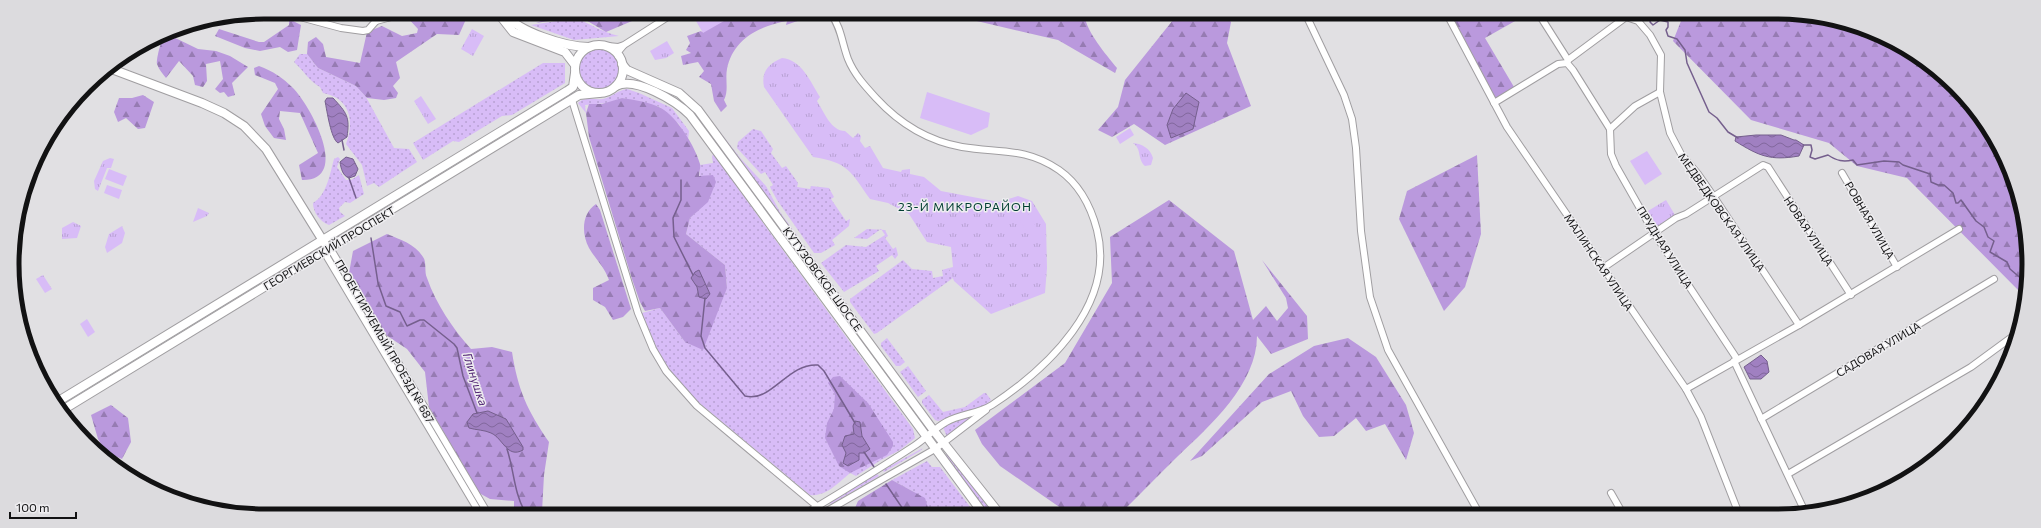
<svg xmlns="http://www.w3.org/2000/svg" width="2041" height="528" viewBox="0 0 2041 528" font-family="Commissioner,sans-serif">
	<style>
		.grass { fill: url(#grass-dots) }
		.forest { fill: url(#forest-firs) }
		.park { fill: url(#park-tufts) }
		.pitch { fill: #d8bcf7 }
		.water { fill: url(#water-waves); stroke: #755f8d }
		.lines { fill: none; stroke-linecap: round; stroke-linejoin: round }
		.stream { stroke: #755f8d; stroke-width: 1.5 }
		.minor-casing { stroke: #a09ea1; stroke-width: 8 }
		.major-casing { stroke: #a09ea1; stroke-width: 10 }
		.minor { stroke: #fff; stroke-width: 6 }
		.major { stroke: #fff; stroke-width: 8 }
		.labels { text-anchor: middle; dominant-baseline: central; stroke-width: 3; stroke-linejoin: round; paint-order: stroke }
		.street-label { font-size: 11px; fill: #121213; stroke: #eeedf0 }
		.neighbourhood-label { font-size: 12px; letter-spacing: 1px; fill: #013d31; stroke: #eeedf0 }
		.water-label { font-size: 12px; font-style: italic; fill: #512573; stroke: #eeedf0 }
		.rim { fill: none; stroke: #121213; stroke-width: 5 }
	</style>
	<defs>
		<pattern id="grass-dots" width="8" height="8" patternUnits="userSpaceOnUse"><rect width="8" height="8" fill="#d8bcf7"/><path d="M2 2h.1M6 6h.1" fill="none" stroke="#b8a1d3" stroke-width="1.8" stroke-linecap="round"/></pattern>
		<pattern id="forest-firs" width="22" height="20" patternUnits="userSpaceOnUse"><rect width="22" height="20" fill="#ba99dd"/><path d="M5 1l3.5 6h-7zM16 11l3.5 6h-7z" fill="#967bb2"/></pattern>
		<pattern id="park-tufts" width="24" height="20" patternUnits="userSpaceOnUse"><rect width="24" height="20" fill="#d8bcf7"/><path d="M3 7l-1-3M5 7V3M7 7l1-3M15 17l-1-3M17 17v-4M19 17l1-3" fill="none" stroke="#b8a1d3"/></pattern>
		<pattern id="water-waves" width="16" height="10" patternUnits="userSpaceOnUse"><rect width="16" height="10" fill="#a080c1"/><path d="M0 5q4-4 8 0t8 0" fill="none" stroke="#81679c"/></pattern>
	</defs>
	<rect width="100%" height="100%" fill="#e1e0e3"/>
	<g class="grass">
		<path d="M576,18C590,24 604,33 619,36L574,40L531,25Z"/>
		<circle cx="599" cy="69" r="20"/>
		<path d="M300,54H307L318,68L356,86L366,97L394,148L409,149L417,162L379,187L374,183L367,186L362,165L346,144C355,121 350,98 323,93L320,87C310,82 303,70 294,62Z"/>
		<path d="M543,63H565V83L512,115L502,116L459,142L453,141L423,160L413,143Z"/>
		<path d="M627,89L639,93L672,108L689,131L688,140L679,124L660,107L622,98L608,103L585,105L586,113L578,103C585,96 594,100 603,99C612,97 618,90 627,89Z"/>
		<path d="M694,113H697L872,353L871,354H869Z"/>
		<path d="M709,118L741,159L766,186L780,212L931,421Z"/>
		<path d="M753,129L761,131L773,149L771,153L782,168L786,166L798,183L797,187L810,189L811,186L829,188L834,197L831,199L846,221L850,219L849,226L832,240L835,245L821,253H814L777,200L770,187L773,185L765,172L761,174L737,148L738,142Z"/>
		<path d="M713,154L913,429L915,438L900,450L881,460L856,476L850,473C839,482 826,497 810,495L697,401L671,372L657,349L642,313L660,308L685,342L727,288L725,265L686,234L690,218L698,210L700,165L713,163L712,157Z"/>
		<path d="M338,157L340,159L337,167L346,180H351L359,175L364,194L350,203L345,202L339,208L340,212L345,216L329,225C320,222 313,212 313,203C327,195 330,173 334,159Z"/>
		<path d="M867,229L885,230L888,236L885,238L893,249L896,247L898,255L895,259L892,255L876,266L879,271L844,292L821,263L846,245L866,247L885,235L881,229L867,239L854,238Z"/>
		<path d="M903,260L912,269L932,271L933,278L943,276L942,270L949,268L953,278L877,333L874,334L850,302V299Z"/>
		<path d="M887,338L905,362L900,366H896L881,346V343Z"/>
		<path d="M908,366L926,391L918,397L900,372Z"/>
		<path d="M984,393H986L991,400L986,405L938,421L935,420L922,403V400L929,395L943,412L965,407Z"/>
		<path d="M968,417L970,419L947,437L943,427Z"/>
		<path d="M923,448L920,451L884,472L883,470Z"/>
		<path d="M947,454L993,513L986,512L946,459L945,456Z"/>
		<path d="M927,461L932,467H940L974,512H931L914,492L892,480Z"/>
		<path d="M877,474L879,476L831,504L829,502Z"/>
	</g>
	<g class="forest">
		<path d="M406,12L456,13L467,17L459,35L437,34L396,62L400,78L393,86L398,93L396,98L384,100L367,98L356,86L318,68L307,54L308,42L316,37L323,44L326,57L360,63L367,32L382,26L402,36L417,33L418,29L405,15Z"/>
		<path d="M561,13H651L606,32L579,16L536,23Z"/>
		<path d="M730,13L811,14L809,17L786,25L787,21C759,26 733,39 727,69C725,80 729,90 724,100L727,106L721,112L714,101L711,84L699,77L704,71L698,62L683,65L681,56L691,53L686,50L690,43L687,36L701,31L702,32L731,17Z"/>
		<path d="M947,14L1084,15C1088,34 1105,53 1117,68L1115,73L1058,40Z"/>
		<path d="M1177,15H1225L1231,22L1227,43L1251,106L1165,145L1134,124L1112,137L1098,130L1118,107L1125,80Z"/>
		<path d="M1451,16H1524L1485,38L1514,87L1494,99Z"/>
		<path d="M1683,16L1826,17L1917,54L1986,124L2024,215V296L1907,178L1857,166L1829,143L1751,120L1673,41Z"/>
		<path d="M289,19L301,25L297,50L288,52L280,47L260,51L245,48L215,36L219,29L259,42H264L289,25Z"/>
		<path d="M165,33L198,49L216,51L230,56L248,67L232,83L235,95L228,97L224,92L220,93L215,89L223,79L220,61L206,64L207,81L203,87L195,85L193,76L179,61L166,78C163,74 159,70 157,64C156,59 162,37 165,33Z"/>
		<path d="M259,66C273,71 283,78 293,88C310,105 352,181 302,180L299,165L318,153L300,113L280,111L279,119L284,129L286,140L274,138L265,126L261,114L278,89L275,83L255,75L254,68Z"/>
		<path d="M143,95L154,102L145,128L138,129L126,118L118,122L114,112L119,98H132Z"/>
		<path d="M622,98C634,100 650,102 661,108C677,117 695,146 700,164C701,167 699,172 699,176L713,175L716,182L708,202L690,218L686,234L725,265L727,288L703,350L685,342L660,308L645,311L640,302L632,279L589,137L586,113L589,104H602Z"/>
		<path d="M1477,155L1481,234L1465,287L1444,311L1399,219L1407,191Z"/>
		<path d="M1169,200L1234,251L1253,320L1266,306L1277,321L1288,308L1286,298L1262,260L1307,316L1308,339L1271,354L1257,336C1257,384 1210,426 1177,457C1158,476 1140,494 1121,513H1068L1000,466L982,444L975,430L1065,363L1112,283L1110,237Z"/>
		<path d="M596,204L600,210L631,309L623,317L613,320L605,307L593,300V288L609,280C604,266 596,260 589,248C581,233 582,213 596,204Z"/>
		<path d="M387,234C401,240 415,244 423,257C427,262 424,272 427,278C436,304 453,329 471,349L492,347L512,352C518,390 527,410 549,442L544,475L542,512H514V501L490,499L479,493L429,407L425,372L407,349L383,333L362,299L359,287L349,273L353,251Z"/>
		<path d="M1348,338L1376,357L1406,405L1414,433L1406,460L1385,424L1366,431L1356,418L1334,436L1319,437L1303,416L1291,391L1262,402L1202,456L1190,461L1269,374L1314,346Z"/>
		<path d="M840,376L868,403L893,442V446L887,455L850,473L839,466L825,438L827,423L834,409L835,394L828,383L833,377Z"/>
		<path d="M111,405L128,418L131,442L122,459L106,452L98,439L91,415Z"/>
		<path d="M892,480L925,498L929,511L931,512H857L855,508L858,501Z"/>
	</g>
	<g class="park">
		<path d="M472,29L484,36L473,56L461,49Z"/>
		<path d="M667,41L674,53L666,58L655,60L650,51Z"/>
		<path d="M782,58C802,60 810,81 820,97L817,101C824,112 831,131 845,131L853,138L858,133L861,136L860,141L865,148L870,146L883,168L901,172L902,170L910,169V174L924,177L941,191L999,202L1018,196L1032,201L1046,224L1047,268L1045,293L991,314L954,281L949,268L953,267L951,247L927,242L909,214L888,203L870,199C851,172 848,162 813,157L764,87C761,72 768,64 782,58Z"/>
		<path d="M421,96L436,119L428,124L414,101Z"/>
		<path d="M1133,143C1142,144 1150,148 1153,158L1151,165L1145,166C1137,159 1142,149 1133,143Z"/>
		<path d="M110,158L114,159L111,168H107L98,191L95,189L94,181L103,161Z"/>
		<path d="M1666,200L1675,215L1657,226L1648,211Z"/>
		<path d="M198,208L209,213L207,216L193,222Z"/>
		<path d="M73,222L81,226L77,238L62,239V228Z"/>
		<path d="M122,226L125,233L122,243L107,253L105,247L109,234Z"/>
		<path d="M43,275L52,289L45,293L36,279Z"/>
	</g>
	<g class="pitch">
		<path d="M705,13H730L731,17L703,33L696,21Z"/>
		<path d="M927,92L990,113L988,127L971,135L920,118Z"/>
		<path d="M1130,128L1134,135L1120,144L1116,137Z"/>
		<path d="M1647,151L1662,174L1645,185L1630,161Z"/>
		<path d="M109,169L127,176L123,186L105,179Z"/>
		<path d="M107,185L122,190L119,199L104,193Z"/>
		<path d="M1025,209L1037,228L1028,234L1016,214Z"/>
		<path d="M87,319L95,332L88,337L80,324Z"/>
	</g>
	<g class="water">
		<path d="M1186,93L1199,102L1193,129L1171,138L1167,125L1173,109Z"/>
		<path d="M327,98H333C347,113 350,117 347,137L338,143C331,139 327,111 325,101Z"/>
		<path d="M1756,135H1781L1794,140H1796L1804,145L1799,156C1770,161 1759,156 1735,141L1736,137Z"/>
		<path d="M346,157L353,159L358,169L355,176L349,178C343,176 341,169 340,162Z"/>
		<path d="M699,270L710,294L706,299L699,297L697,287L691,278L695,272Z"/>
		<path d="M1761,355L1767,361L1769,372L1761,379H1750L1744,367Z"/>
		<path d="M488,411L506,419L523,447V450C507,459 503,438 491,433C485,430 476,430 469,428L467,422L473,414Z"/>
		<path d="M855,421L860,422L862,436L870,449L864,453H859V460L848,466L843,463L846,453L842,445L845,436L854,434L853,426Z"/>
	</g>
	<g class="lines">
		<g class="stream">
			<path d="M1652,16L1650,22L1653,25L1660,20L1668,22V27L1666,30L1668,36L1677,39L1685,50L1687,63L1709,112L1717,118L1728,132L1738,138"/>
			<path d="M342,140L344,150"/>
			<path d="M1803,145H1811L1812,150L1810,157L1815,159L1828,155C1837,161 1843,162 1853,160L1857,165L1884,161L1899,162L1903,165L1930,174L1931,182L1938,185H1944L1953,193L1956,203H1958L1961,200L1976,221L1984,227L1988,237L1994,241L1990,252L2007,262L2010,269L2024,281"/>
			<path d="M349,178L356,198"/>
			<path d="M681,180V200L673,218L674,237L693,275"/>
			<path d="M371,238L378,283L386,306L400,312L407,326L420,320H424L454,344L457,348L463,376L477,413"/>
			<path d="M705,298L701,336L705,348L745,396C772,403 787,363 818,365L824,371L855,423"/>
			<path d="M507,449C514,470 514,493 525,512"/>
			<path d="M864,452L874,467"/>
			<path d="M886,484L905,512"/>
		</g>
		<g class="minor-casing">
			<g id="minor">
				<path d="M257,13L300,17L341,28L363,31L368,30L376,21L374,12"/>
				<path d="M1306,15L1344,95L1352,119L1356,148L1361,231L1370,297L1388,350L1479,513"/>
				<path d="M1448,16L1507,127L1686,389L1701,417L1739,514"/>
				<path d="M1540,16L1568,60L1567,63"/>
				<path d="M376,21L399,15L402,12"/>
				<path d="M608,46L618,47L624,45L674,13"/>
				<path d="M618,56V52L623,46"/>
				<path d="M1568,60L1626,17L1638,21L1650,35L1661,55L1660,92L1670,133L1681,154L1698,174L1714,197L1799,325"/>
				<path d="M572,100L638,313L653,349L666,371L697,406L824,512"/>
				<path d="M1494,103L1558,64L1567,63L1573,70L1610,129"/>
				<path d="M1610,129L1611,154L1616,166L1654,233L1737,359"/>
				<path d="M1610,129L1635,106L1660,92"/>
				<path d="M1842,173L1897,267"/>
				<path d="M327,249L333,253L487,512"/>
				<path d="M327,249V257L479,512"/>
				<path d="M1603,268L1676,218L1686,214L1763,165L1768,167L1851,295"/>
				<path d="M1734,361L1806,514"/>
				<path d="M1686,389L1799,325L1959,229"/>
				<path d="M1761,419L1994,279"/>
				<path d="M1788,474L1971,367L2016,334"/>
				<path d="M1611,493L1623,514"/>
				<path d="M808,512C843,491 879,469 914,446C925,439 935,428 946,422C960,414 978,414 992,405C1048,368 1116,304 1097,230C1091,207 1079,184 1059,170C1026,147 998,153 962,147C928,141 899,123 876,98C865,86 854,74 848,59C842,43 841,27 831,14"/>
				<path d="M825,512L935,449L986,410"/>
			</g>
		</g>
		<g class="major-casing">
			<g id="major">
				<path d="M498,13L513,32L565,52L575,65"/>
				<path d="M504,13C518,32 566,47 589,47"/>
				<circle cx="599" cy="69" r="24"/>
				<path d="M622,64L627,70L679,93L698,110L934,431L999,513"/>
				<path d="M109,68L202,103L224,113L244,126L266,149L325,244"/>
				<path d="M616,86C635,76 676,101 690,115L982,512"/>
				<path d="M57,402L567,91L573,87L575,73"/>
				<path d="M61,411L579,95L599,93"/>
			</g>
		</g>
		<use href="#minor" class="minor"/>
		<use href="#major" class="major"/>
	</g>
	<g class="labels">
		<g class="street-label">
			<text transform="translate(1722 212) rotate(55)">МЕДВЕДКОВСКАЯ УЛИЦА</text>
			<text transform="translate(1870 220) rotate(60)">РОВНАЯ УЛИЦА</text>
			<text transform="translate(1809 231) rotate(57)">НОВАЯ УЛИЦА</text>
			<text transform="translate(1665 247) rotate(58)">ПРУДНАЯ УЛИЦА</text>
			<text transform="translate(329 248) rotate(-31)">ГЕОРГИЕВСКИЙ ПРОСПЕКТ</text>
			<text transform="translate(1599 262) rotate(56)">МАЛИНСКАЯ УЛИЦА</text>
			<text transform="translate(823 279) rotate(54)">КУТУЗОВСКОЕ ШОССЕ</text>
			<text transform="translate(385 341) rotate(60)">ПРОЕКТИРУЕМЫЙ ПРОЕЗД № 687</text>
			<text transform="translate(1878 349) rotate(-31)">САДОВАЯ УЛИЦА</text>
		</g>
		<g class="neighbourhood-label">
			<text x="965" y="206">23-Й МИКРОРАЙОН</text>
		</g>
		<g class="water-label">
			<text transform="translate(476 379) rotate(72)">Глинушка</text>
		</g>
	</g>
	<path d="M0 0H2041V528H0ZM264 19H1777A245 245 0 0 1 2022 264V264A245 245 0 0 1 1777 509H264A245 245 0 0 1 19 264V264A245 245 0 0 1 264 19Z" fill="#dcdbde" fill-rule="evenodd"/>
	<path class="rim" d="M264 19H1777A245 245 0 0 1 2022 264V264A245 245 0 0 1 1777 509H264A245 245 0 0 1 19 264V264A245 245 0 0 1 264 19Z"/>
	<path d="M10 512v6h66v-6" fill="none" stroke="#121213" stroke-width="2"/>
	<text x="16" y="512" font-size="12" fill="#121213" stroke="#eeedf0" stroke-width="3" paint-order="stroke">100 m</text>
</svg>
